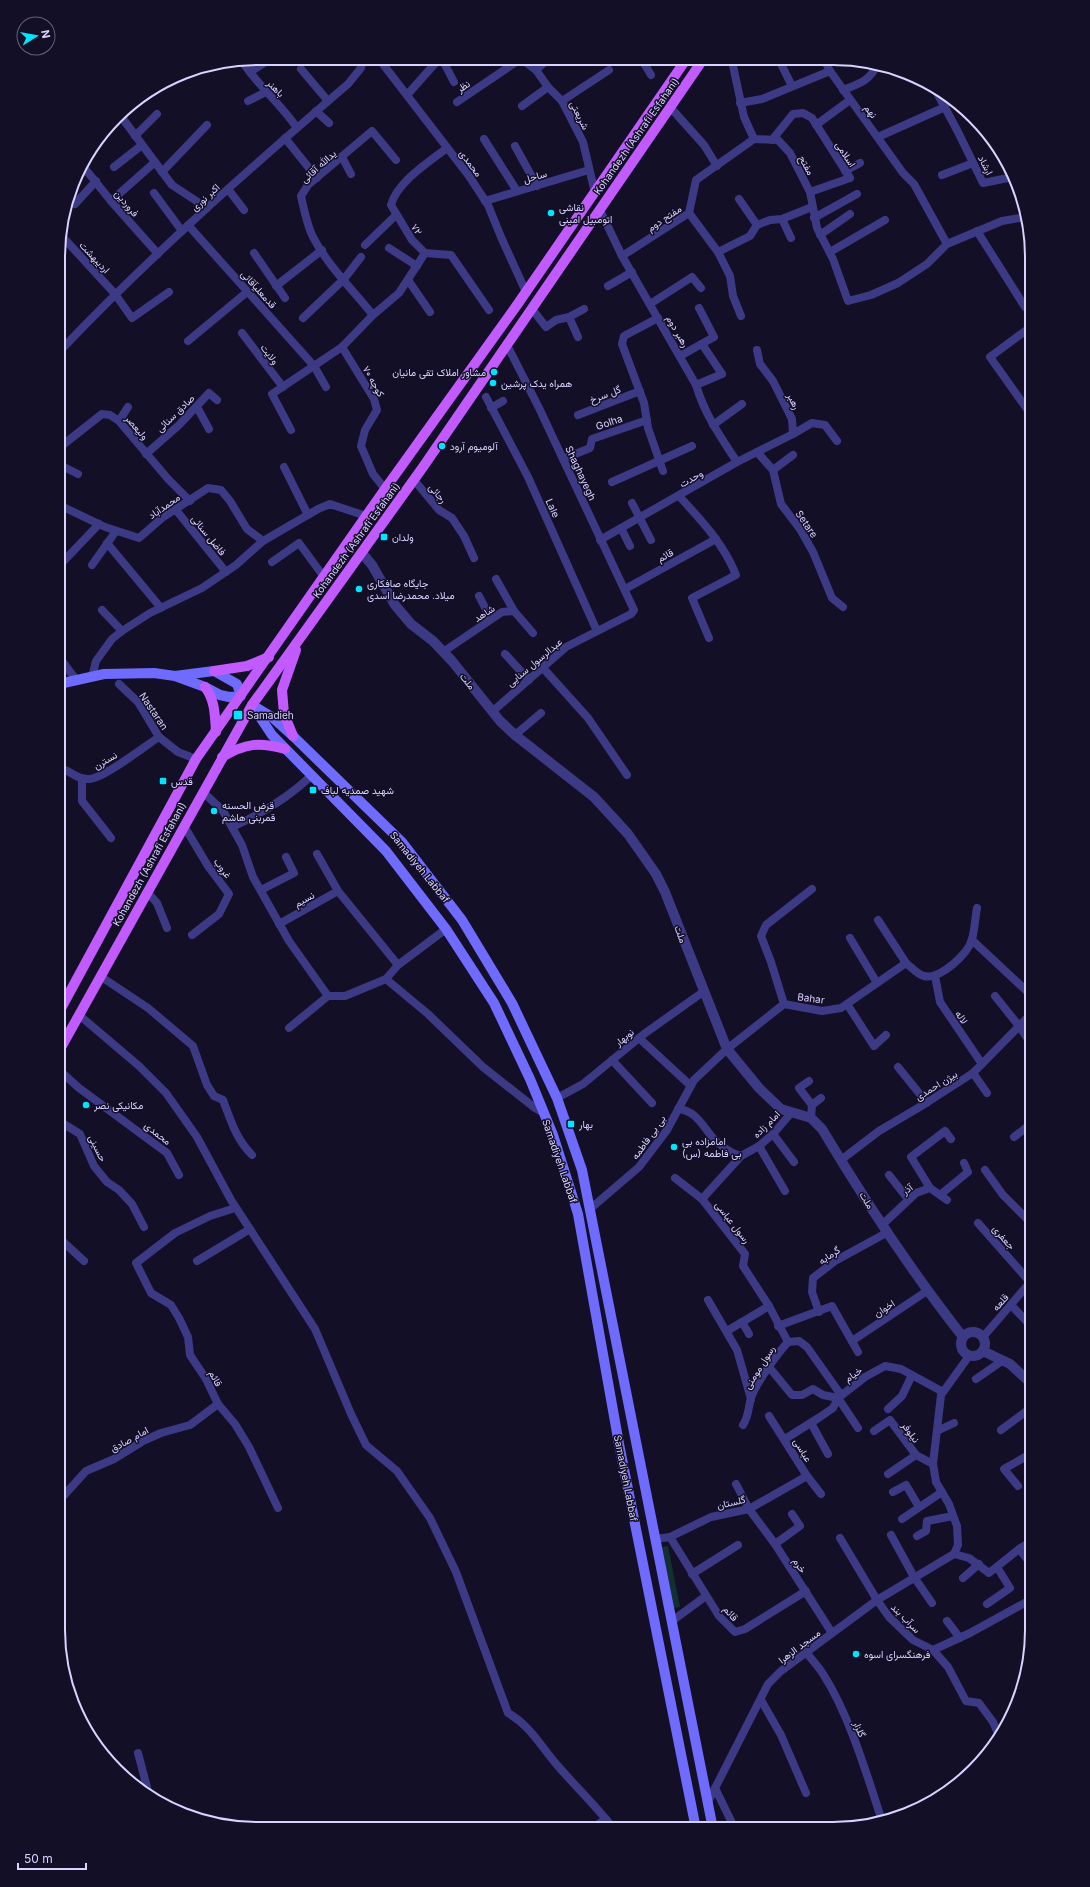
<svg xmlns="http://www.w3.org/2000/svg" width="1090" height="1887" viewBox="0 0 1090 1887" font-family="Inter,Vazirmatn,sans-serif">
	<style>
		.green { fill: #12302f }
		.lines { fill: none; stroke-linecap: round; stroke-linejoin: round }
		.minor { stroke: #3d3a85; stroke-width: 8 }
		.tertiary { stroke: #3d3a85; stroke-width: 10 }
		.secondary { stroke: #6f6bff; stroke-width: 10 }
		.primary { stroke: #c25bff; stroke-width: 10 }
		.poi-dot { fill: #00e5ff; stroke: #130f26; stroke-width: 1.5 }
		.labels { text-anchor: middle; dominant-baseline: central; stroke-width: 3; stroke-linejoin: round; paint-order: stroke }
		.street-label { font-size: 10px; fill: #d9d4ff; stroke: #130f26 }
		.poi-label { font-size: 10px; fill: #d9d4ff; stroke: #130f26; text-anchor: start }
		.rim { fill: none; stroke: #d9d4ff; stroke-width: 2 }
	</style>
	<rect width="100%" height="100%" fill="#130f26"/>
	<path class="green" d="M668,1546L680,1607L674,1608L662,1547Z"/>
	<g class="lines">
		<g class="minor">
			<path d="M379,59L469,176L488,205L501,237L526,292"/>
			<path d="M442,59L454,82"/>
			<path d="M523,60L536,70L548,87L562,101L583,142L595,193"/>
			<path d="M642,60L651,75"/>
			<path d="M242,61C258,86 281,104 297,128"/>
			<path d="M732,61L744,117L754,139L778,140L790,153L810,192L817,228L833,259L848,301L871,295L898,283L927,264L947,244L1002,221L1025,217"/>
			<path d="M825,61L830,71"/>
			<path d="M782,66L792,86"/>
			<path d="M301,69L328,101"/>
			<path d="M536,70L547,60"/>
			<path d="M250,72L272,58"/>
			<path d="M934,87L958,132L983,183L1013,177"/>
			<path d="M843,90C861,83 869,81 878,64"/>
			<path d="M407,95L439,59"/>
			<path d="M248,101L266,92"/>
			<path d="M562,101L609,70"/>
			<path d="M457,102L519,60"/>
			<path d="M740,103L762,99L830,71L903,173L914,184L947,244"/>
			<path d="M522,106L548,87"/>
			<path d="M670,107L704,145L717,166"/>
			<path d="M316,111L329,123"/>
			<path d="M120,115L172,185L207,208"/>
			<path d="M816,125L850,100"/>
			<path d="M135,136L157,114"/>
			<path d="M878,137L945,107"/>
			<path d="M285,138L317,178"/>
			<path d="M484,139L517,191"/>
			<path d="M772,140L793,114L803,113L812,118L850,178L810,192"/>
			<path d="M515,146L537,186"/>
			<path d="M447,148C429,162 397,182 391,205L412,240L425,253L451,255L489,310"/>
			<path d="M342,157L351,174"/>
			<path d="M82,165L111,201L158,254"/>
			<path d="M114,167L142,145"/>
			<path d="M845,171L860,163"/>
			<path d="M162,172L207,125"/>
			<path d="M942,175L973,163"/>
			<path d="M228,189L244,210"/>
			<path d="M154,193L182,231"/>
			<path d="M739,199L757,225"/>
			<path d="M111,201L155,162"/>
			<path d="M485,201L589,170"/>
			<path d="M75,204L96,181"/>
			<path d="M600,210L622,256L696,385C705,415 720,436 737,462"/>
			<path d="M689,213L718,252L730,276L733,296L741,316"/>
			<path d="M814,218L857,194"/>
			<path d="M782,219L791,238"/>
			<path d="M188,225L314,366L326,387"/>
			<path d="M977,231L1025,307"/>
			<path d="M60,234L115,294L132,318L169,292"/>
			<path d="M820,235L850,214"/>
			<path d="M365,245L396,215"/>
			<path d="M389,248L417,266"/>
			<path d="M718,252L750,236L757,225L770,220L782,219L812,207"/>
			<path d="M830,252L885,220"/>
			<path d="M254,253L285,298"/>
			<path d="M622,256L689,213L696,180L754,139"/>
			<path d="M408,280L430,312"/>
			<path d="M276,286L322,250"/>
			<path d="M608,286L632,272"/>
			<path d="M650,304L692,277L701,288"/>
			<path d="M532,309L546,327L556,320L569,317L578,337"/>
			<path d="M373,315C353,290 328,266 313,237C307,225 304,210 301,196L308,185L372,131L396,160"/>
			<path d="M569,317L584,309"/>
			<path d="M303,318L344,279L361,257"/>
			<path d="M658,318L624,336L622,344L644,403L648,428L663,471"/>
			<path d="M242,333L283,387"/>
			<path d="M188,341L247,292"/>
			<path d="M342,347L374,399L377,410L365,430L361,446L373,474L385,489"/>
			<path d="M757,350L760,364L773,381L792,419L793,434L812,423L825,425L837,441"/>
			<path d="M60,351C150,256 249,169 348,84L361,68L363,59"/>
			<path d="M680,356L714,337L699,308"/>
			<path d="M696,385L722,374L702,344"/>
			<path d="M486,397L528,477L597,631"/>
			<path d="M197,407L209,429"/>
			<path d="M491,408L503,401"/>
			<path d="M1027,409L990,357L1032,326"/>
			<path d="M578,415L640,391"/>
			<path d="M119,421L128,407"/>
			<path d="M713,425L742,404"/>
			<path d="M291,430L272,394L342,347L373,315L399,293L425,253"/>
			<path d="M59,448L102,414L110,415L119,421L168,479L190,501"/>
			<path d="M757,452L773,470L781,504L800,529L813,552L832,598L843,607"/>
			<path d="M146,454L179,425L209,393L217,400"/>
			<path d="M563,459L590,448L592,439L647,420"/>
			<path d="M284,467L308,515"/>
			<path d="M773,470L793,455"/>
			<path d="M59,473L64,467L78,474"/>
			<path d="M414,480L439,510L452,518L464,536L474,558"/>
			<path d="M612,482L692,446"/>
			<path d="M679,496C701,520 724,544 736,575L692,598L709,638"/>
			<path d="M632,503L651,540"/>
			<path d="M59,505L105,527L139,538L162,518L208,488L221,490L230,501L247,529L263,541"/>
			<path d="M176,510L226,572"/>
			<path d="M621,528L630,546"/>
			<path d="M600,540L737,462L793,434"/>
			<path d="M107,543L161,608"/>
			<path d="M272,562L299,543L324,577"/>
			<path d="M92,565L116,531"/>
			<path d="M59,566L99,524"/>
			<path d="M496,579L514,611"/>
			<path d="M625,589L716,539"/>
			<path d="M479,596L491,619"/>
			<path d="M102,610L122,631"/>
			<path d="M443,652L502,612L514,611L533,633"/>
			<path d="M505,654L529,680"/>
			<path d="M59,657L77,681"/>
			<path d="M543,668L588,718L627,775"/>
			<path d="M92,677L96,661L112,639L122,631L150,613L202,588L236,565L263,541L318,509L330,504L366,516"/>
			<path d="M119,684L138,702L159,737L178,752L196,759"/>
			<path d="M493,711L566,647L631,614L634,610L539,408L507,345"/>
			<path d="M515,735L541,713"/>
			<path d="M59,772L65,770C75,774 75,778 87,779C101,781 145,746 159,737"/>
			<path d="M82,779V801L111,838"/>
			<path d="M203,792L223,811L242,845L253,877L289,941L328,996H345L386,979L398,965L446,929"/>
			<path d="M184,826L208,866L229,894L219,914L192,935"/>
			<path d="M232,827C261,814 288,798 311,776"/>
			<path d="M317,854L338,891L398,965"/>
			<path d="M261,890L294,873L286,857"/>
			<path d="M147,892L157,903L167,928"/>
			<path d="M878,920L906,963"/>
			<path d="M279,924L338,891"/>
			<path d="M850,938L877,983"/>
			<path d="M972,940L1032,996"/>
			<path d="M100,976L148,1008L193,1046L207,1085L214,1096L223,1100C231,1121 236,1139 252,1155"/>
			<path d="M935,976L940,1002L982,1064"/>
			<path d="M386,979L428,1014L483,1067L535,1108L544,1113"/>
			<path d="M995,996L1019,1026L1032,1045"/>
			<path d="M784,1004L771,962L761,936L766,925L812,889"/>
			<path d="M847,1004L874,1046L886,1035"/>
			<path d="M79,1015L139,1066L166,1093L197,1137L231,1200L315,1329L351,1414L366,1445L397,1471L430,1518L456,1572L508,1713C531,1726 541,1747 558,1766C576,1787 596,1806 613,1828"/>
			<path d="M289,1028L328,996"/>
			<path d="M639,1038L691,1086"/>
			<path d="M612,1060L652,1103"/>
			<path d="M898,1067L927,1103"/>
			<path d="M59,1070L79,1088L167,1153L179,1175"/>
			<path d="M973,1073L987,1093"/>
			<path d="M809,1081L799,1088L812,1105L811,1118"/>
			<path d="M557,1098L583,1084L644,1034L703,992"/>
			<path d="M812,1105L821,1098"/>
			<path d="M678,1109C696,1110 703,1127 714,1139C722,1147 730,1153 741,1156"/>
			<path d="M59,1121L80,1134L94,1166L107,1182L119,1190L132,1204L144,1227"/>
			<path d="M773,1134L794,1162"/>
			<path d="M1014,1137L1032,1123"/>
			<path d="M759,1146L785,1191"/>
			<path d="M841,1160L879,1131L923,1105L973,1073L1032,1013"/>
			<path d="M985,1170L1003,1195L1032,1224"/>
			<path d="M889,1175L908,1199"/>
			<path d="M675,1178L702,1199L745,1254L743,1266L769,1306L788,1342L799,1341L807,1347L841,1395"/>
			<path d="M930,1188L911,1157L945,1131L951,1139"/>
			<path d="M940,1195L968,1172L964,1163"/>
			<path d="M702,1199L741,1156L759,1146L773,1134L792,1112"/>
			<path d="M235,1208L210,1216L175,1233L136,1263L151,1293L171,1305L179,1318L188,1337L190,1355L206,1379L218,1404L235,1424L249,1447L278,1508"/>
			<path d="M590,1209L639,1167L667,1130L694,1080L727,1049L784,1004L822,1011L841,1008L906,963C911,967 918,975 924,976C940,980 968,954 972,939C975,929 975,918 977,908"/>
			<path d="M978,1223L1030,1282"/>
			<path d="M882,1225L916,1193L930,1188L947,1200"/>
			<path d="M58,1237L84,1261"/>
			<path d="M197,1261L250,1229"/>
			<path d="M708,1300L737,1350L751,1399"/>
			<path d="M1011,1305L1032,1327"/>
			<path d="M819,1312L812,1292L813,1278L835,1261L888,1232"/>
			<path d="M742,1322L749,1334"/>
			<path d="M778,1326L832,1306L858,1352"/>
			<path d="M727,1331L769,1306"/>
			<path d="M983,1337L1032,1280"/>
			<path d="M852,1341L927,1291"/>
			<path d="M769,1367L792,1395H802L813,1389L823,1395L838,1398L858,1428"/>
			<path d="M976,1379L1002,1361"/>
			<path d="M888,1409L902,1396L912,1375"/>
			<path d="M769,1416L807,1476L821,1494"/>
			<path d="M811,1423L828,1454"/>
			<path d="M743,1425C749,1416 748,1408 751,1398C756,1383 777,1354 788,1342"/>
			<path d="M1001,1430L1032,1407"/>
			<path d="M874,1431L890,1420L916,1455L933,1464"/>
			<path d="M937,1431L954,1423"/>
			<path d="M785,1439L820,1417L833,1408L838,1398L865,1377L885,1366L901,1369L943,1392"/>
			<path d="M888,1474L916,1455"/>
			<path d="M736,1484L749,1509L775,1544L832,1633"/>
			<path d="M1018,1486L1004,1469L1032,1453"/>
			<path d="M893,1492L906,1485L919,1507"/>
			<path d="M58,1502L86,1471L114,1459L143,1441L161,1433L190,1425L218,1404"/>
			<path d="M902,1519L942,1492"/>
			<path d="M891,1535L914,1577L932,1603"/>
			<path d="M917,1536L926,1531L927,1521L953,1516"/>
			<path d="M670,1537L719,1616L735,1632L745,1629L806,1591"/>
			<path d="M840,1538L877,1600L889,1617L913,1640L933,1650L970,1633L1032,1599"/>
			<path d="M656,1539L670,1537L711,1517L749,1509L807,1476"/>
			<path d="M775,1544L800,1526L792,1514"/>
			<path d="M1019,1549L1032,1565"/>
			<path d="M954,1554L969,1558L989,1573L1019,1549L1032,1541"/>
			<path d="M692,1574L738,1545"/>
			<path d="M963,1578L979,1564"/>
			<path d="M987,1604L1010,1588L997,1567"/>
			<path d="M672,1621L706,1596"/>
			<path d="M947,1621L960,1638"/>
			<path d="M933,1650L948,1667L966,1701L979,1703L993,1722L999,1736"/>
			<path d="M806,1652C812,1660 818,1666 823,1674C849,1714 867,1775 882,1821"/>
			<path d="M761,1700L781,1735L806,1793"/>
			<path d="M138,1753L149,1795"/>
			<path d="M715,1788L735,1829"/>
			<path d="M708,1802L768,1684L781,1671L877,1600L954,1554L958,1545L957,1526L949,1504L936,1482L933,1464L941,1395L969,1356"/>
			<path d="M592,1828L606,1819"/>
		</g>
		<g class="tertiary">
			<path d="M362,553L372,565L395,605L411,624L433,641L452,661L500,721L515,735L594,797L628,834L656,874L665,892L727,1049L759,1088L781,1109L811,1118L822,1129C865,1201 911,1271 963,1337"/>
			<circle cx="973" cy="1344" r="12"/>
			<path d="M983,1351L1010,1364L1032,1384"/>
		</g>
		<g class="secondary">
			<path d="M59,684L104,674L154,673L175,676L205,687L220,695L229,697L241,696L237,684L214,671L175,676"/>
			<path d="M252,705L272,717L293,736L402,842L462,920L512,1003L557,1098L582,1170L713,1829"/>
			<path d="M254,708L272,735L386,851L446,929L494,1003L530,1079L553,1135L578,1214L619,1444L696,1829"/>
		</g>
		<g class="primary">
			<path d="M214,671L247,666L269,657"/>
			<path d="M205,687C215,700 215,715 216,732"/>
			<path d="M293,736L284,714L282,690L296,650"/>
			<path d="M222,757C246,743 259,742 285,749"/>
			<path d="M59,1012L196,759L385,489L517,305L685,61"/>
			<path d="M59,1051L252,705L423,467L702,61"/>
		</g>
	</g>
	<g class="poi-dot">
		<circle cx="551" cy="213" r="4"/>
		<circle cx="494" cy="372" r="4"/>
		<circle cx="493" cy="383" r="4"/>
		<circle cx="442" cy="446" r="4"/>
		<rect x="380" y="533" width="8" height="8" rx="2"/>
		<circle cx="359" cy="589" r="4"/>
		<rect x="233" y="710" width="10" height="10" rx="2"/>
		<rect x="159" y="777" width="8" height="8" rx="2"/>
		<rect x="309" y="786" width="8" height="8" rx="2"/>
		<circle cx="214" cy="811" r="4"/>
		<circle cx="86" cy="1105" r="4"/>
		<rect x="567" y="1120" width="8" height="8" rx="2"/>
		<circle cx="674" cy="1147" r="4"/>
		<circle cx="856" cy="1654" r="4"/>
	</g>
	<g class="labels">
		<g class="street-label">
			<text transform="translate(463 86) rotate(-34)">نظر</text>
			<text transform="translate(276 88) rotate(45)">باهنر</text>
			<text transform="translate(871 111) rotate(51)">نهم</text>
			<text transform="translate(580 115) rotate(63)">شریعتی</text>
			<text transform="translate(636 136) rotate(-55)">Kohandezh (Ashrafi Esfahani)</text>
			<text transform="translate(846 154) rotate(57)">اسلامی</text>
			<text transform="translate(471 163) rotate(53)">محمدی</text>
			<text transform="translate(807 165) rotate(62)">مفتح</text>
			<text transform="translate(986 165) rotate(63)">ارشاد</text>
			<text transform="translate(318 166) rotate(-42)">یدالله آقائی</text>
			<text transform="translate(535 176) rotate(-16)">ساحل</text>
			<text transform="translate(205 197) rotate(-43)">اکبر نوری</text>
			<text transform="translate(127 203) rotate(50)">فروردین</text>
			<text transform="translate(664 218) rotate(-34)">مفتح دوم</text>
			<text transform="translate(417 229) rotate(56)">۷۲</text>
			<text transform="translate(95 257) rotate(47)">اردیبهشت</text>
			<text transform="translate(259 289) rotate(48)">قدمعلیآقائی</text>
			<text transform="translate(678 331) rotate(60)">رهبر دوم</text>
			<text transform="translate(270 354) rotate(53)">ولایت</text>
			<text transform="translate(374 381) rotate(61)">کوچه ۷۰</text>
			<text transform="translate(605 394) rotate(-21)">گل سرخ</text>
			<text transform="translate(794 401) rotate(64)">رهبر</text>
			<text transform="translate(175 413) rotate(-44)">صادق سنائی</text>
			<text transform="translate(609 422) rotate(-19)">Golha</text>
			<text transform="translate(137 427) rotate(49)">ولیعصر</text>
			<text transform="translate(581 473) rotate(65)">Shaghayegh</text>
			<text transform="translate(691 478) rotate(-30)">وحدت</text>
			<text transform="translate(438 493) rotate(49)">رجائی</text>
			<text transform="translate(164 506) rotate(-35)">محمدآباد</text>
			<text transform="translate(553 508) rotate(66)">Lale</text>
			<text transform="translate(807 524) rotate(56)">Setare</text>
			<text transform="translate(209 535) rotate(51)">فاضل سنائی</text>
			<text transform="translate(356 540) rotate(-54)">Kohandezh (Ashrafi Esfahani)</text>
			<text transform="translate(665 555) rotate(-29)">قائم</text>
			<text transform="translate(484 613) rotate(-33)">شاهد</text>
			<text transform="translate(534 662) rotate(-40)">عبدالرسول سنایی</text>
			<text transform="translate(468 681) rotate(52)">ملت</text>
			<text transform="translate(154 711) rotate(56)">Nastaran</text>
			<text transform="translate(105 760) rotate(-31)">نسترن</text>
			<text transform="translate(149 864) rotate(-61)">Kohandezh (Ashrafi Esfahani)</text>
			<text transform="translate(420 867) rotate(51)">Samadiyeh Labbaf</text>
			<text transform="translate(223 868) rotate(53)">غروب</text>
			<text transform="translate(304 899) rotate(-29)">نسیم</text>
			<text transform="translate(681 934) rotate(70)">ملت</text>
			<text transform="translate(811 998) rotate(7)">Bahar</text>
			<text transform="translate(962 1017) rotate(56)">لاله</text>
			<text transform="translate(624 1037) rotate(-39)">نوبهار</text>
			<text transform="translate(936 1085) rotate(-32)">بیژن احمدی</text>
			<text transform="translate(766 1124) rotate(-45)">امام زاده</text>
			<text transform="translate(158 1133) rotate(38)">محمدی</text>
			<text transform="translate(648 1137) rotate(-55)">بی بی فاطمه</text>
			<text transform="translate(98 1148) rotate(64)">حسینی</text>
			<text transform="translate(560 1161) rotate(71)">Samadiyeh Labbaf</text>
			<text transform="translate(907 1189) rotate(-36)">آذر</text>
			<text transform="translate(867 1200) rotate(58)">ملت</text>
			<text transform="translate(733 1222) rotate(52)">رسول عباسی</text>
			<text transform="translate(1004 1237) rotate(49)">جعفری</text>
			<text transform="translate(829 1255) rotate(-34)">گرمابه</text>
			<text transform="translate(1000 1302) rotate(-49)">قلعه</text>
			<text transform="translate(884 1308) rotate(-33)">اخوان</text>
			<text transform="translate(759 1367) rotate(-58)">رسول مومنی</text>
			<text transform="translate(853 1374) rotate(-35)">خیام</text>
			<text transform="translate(216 1378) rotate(61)">قائم</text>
			<text transform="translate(911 1432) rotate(54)">نیلوفر</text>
			<text transform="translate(129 1439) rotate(-29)">امام صادق</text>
			<text transform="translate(803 1450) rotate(59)">عباسی</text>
			<text transform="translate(626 1478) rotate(79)">Samadiyeh Labbaf</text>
			<text transform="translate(731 1502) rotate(-13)">گلستان</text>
			<text transform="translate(800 1565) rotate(56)">خرم</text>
			<text transform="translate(731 1613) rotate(48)">قائم</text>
			<text transform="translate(906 1618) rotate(45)">سرآب بند</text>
			<text transform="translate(799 1646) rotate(-37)">مسجد الزهرا</text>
			<text transform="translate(860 1729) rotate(67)">گلزار</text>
		</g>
		<g class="poi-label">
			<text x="559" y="207">نقاشی<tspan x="559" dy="12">اتومبیل امینی</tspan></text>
			<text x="486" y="372" text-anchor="end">مشاور املاک تقی مانیان</text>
			<text x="501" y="383">همراه یدک پرشین</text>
			<text x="450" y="446">آلومیوم آرود</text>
			<text x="392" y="537">ولدان</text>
			<text x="367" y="583">جایگاه صافکاری<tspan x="367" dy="12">میلاد. محمدرضا اسدی</tspan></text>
			<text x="247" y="715">Samadieh</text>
			<text x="171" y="781">قدس</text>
			<text x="321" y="790">شهید صمدیه لباف</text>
			<text x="222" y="805">قرض الحسنه<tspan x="222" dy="12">قمربنی هاشم</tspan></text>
			<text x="94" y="1105">مکانیکی نصر</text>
			<text x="579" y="1124">بهار</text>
			<text x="682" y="1141">امامزاده بی<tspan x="682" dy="12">بی فاطمه (س)</tspan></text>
			<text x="864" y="1654">فرهنگسرای اسوه</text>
		</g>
	</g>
	<path d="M0 0H1090V1887H0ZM257 65H833A192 192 0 0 1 1025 257V1630A192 192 0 0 1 833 1822H257A192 192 0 0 1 65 1630V257A192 192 0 0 1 257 65Z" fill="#130f26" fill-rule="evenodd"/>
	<path class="rim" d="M257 65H833A192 192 0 0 1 1025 257V1630A192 192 0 0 1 833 1822H257A192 192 0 0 1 65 1630V257A192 192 0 0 1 257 65Z"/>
	<g transform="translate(36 36) rotate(79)"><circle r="19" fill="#130f26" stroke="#625e7d"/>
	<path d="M0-3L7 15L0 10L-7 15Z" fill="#00e5ff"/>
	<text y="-6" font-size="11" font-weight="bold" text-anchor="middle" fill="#d9d4ff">N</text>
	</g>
	<path d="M18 1863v6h68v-6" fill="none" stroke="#d9d4ff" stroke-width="2"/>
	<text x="24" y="1863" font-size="12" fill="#d9d4ff" stroke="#130f26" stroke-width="3" paint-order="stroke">50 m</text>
</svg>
